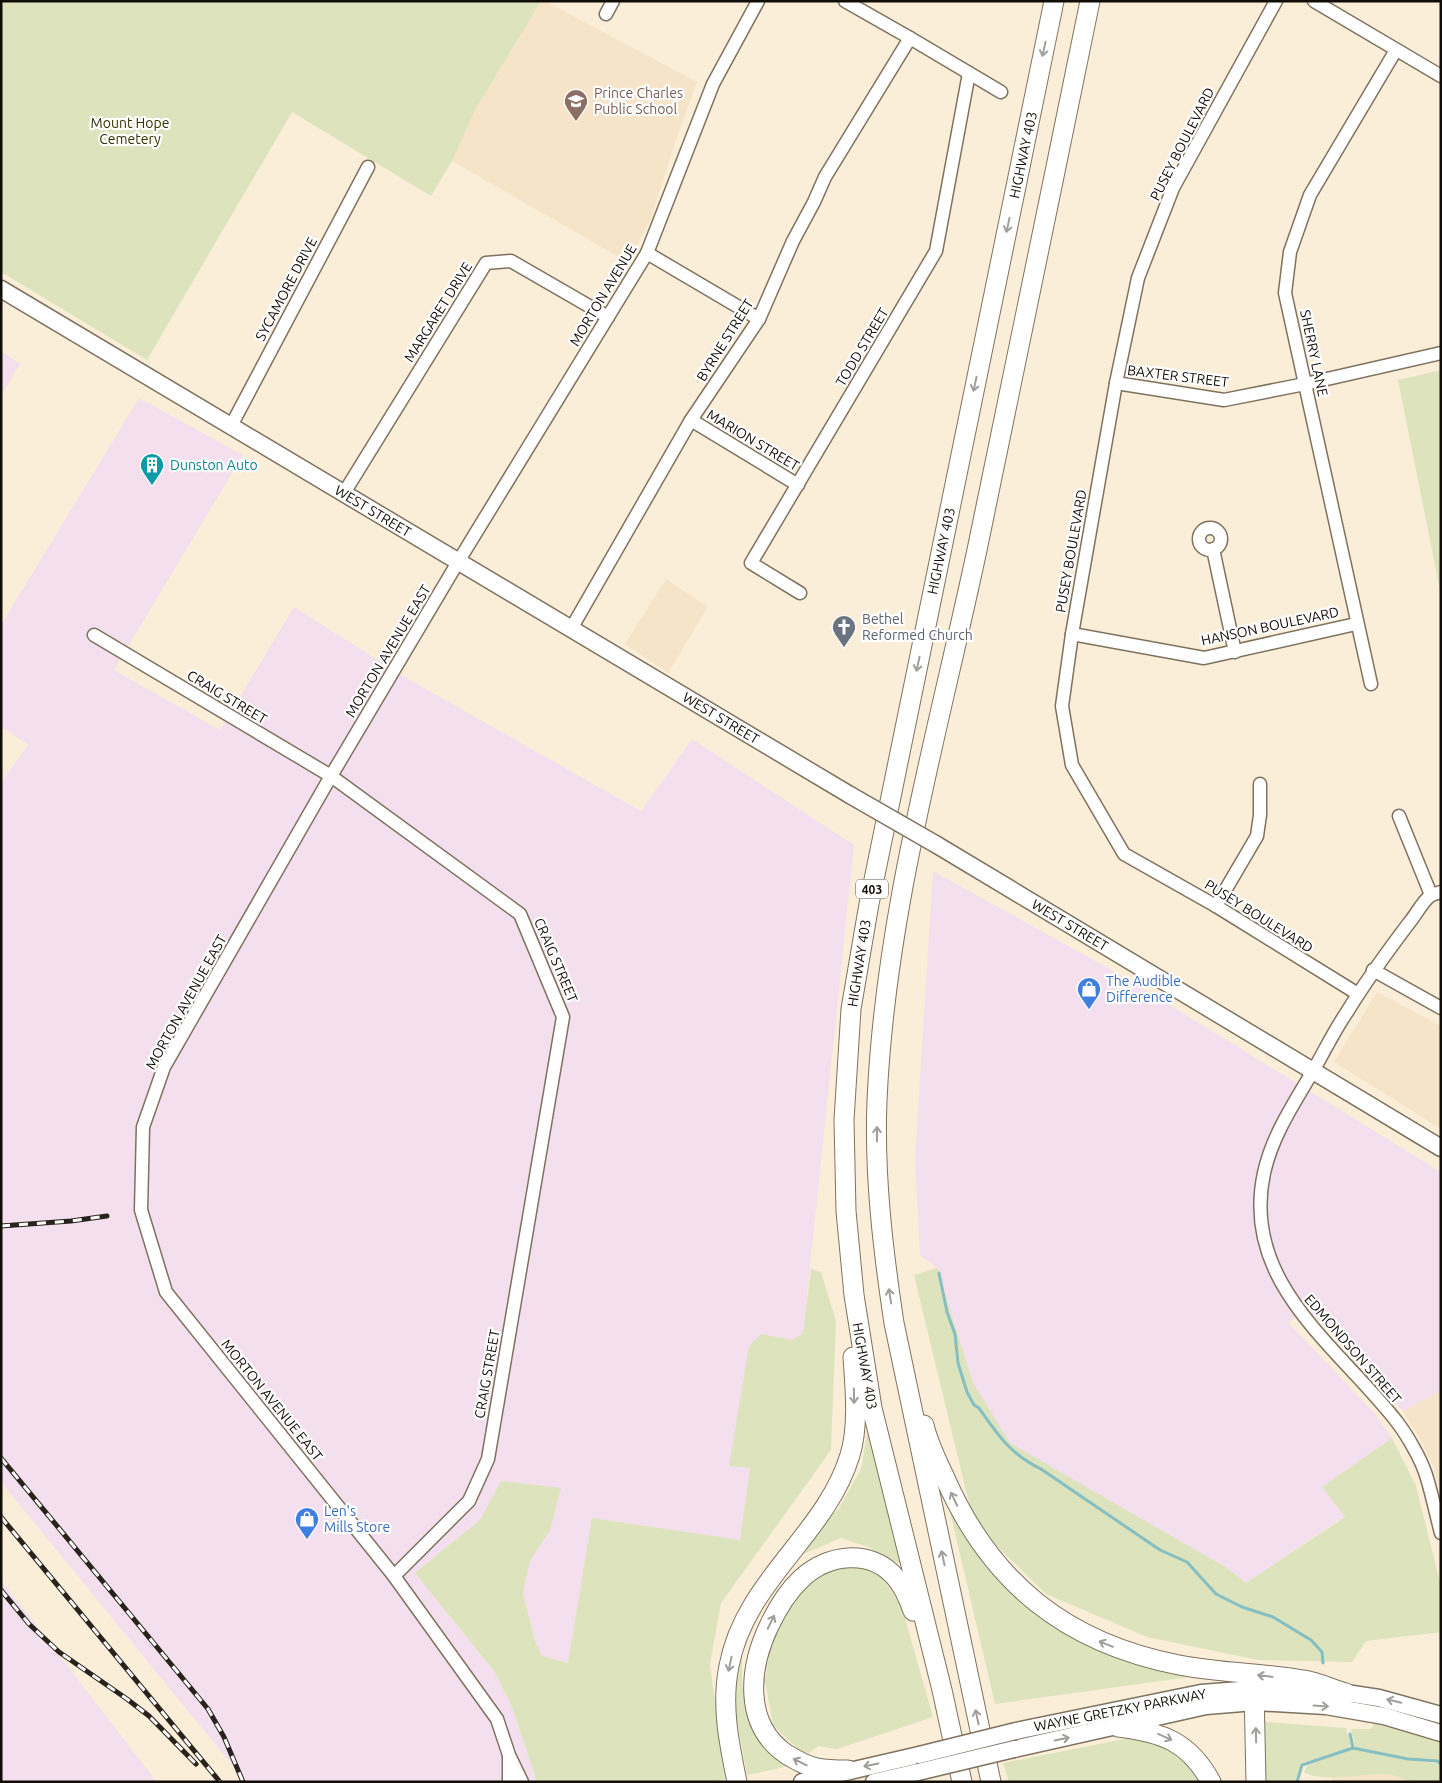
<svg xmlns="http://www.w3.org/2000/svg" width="1442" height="1783" viewBox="0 0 1442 1783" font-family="Ubuntu,sans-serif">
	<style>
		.built { fill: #f6e4c8 }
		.industrial { fill: #f3dfee }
		.green { fill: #dce3bd }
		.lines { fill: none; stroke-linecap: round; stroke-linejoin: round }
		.stream { stroke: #86bfc2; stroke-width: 3 }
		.minor-casing { stroke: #7e725f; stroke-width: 15 }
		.major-casing { stroke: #7e725f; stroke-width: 19 }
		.highway-casing { stroke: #7e725f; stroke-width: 21 }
		.minor { stroke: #fff; stroke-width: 12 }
		.major { stroke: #fff; stroke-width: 16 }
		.highway { stroke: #fff; stroke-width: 19 }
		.rail-casing { stroke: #29231c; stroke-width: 5 }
		.rail { stroke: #fff; stroke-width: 3; stroke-dasharray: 9; stroke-linecap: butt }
		.major-bridge-casing { stroke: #7e725f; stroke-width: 19; stroke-linecap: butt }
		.major-bridge { stroke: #fff; stroke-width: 16 }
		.oneway { stroke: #a09e9b }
		.labels { text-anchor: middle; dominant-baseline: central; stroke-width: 4.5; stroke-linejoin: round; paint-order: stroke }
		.shield { fill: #fff; stroke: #585551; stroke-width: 1 }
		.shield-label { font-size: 12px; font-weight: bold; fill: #110c06 }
		.education-label { font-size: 14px; fill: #785e54; stroke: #fff; text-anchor: start }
		.park-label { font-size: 14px; fill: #303501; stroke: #fff }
		.street-label { font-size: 14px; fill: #110c06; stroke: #fff }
		.culture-label { font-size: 14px; fill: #0d838f; stroke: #fff; text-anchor: start }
		.worship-label { font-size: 14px; fill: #5b616d; stroke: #fff; text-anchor: start }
		.shop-label { font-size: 14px; fill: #366cbe; stroke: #fff; text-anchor: start }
	</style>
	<rect width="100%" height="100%" fill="#fbeed9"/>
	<g class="built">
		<path d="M541,1H545L697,82L678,134L650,221L628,262L452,161L475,110Z"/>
		<path d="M666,579L708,607L668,673L625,644Z"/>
		<path d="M1377,992L1441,1026V1129L1334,1062Z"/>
		<path d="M1441,1391V1495L1434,1468L1419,1437L1403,1411Z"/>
		<path d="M1337,1762L1425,1782H1331Z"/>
	</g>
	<g class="industrial">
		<path d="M1,351L20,364L1,396Z"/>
		<path d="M139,398L243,455L114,670L220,730L294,607L403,676L641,811L692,739L854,845L803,1333L792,1340L761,1334L729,1466L750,1468L740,1540L592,1518L568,1663L542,1656L535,1641L523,1593L530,1561L550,1530L501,1481L480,1520L415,1573L494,1671L512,1707L537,1782H246L1,1482V783L28,745L1,726V625Z"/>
		<path d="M933,871L1126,978L1441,1172V1391L1403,1411L1354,1356L1304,1306L1289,1323L1375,1414L1392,1438L1322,1487L1345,1516L1246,1583L1227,1568L1009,1443L973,1383L937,1268L920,1255L915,1159Z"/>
		<path d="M1,1580L157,1782H1Z"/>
	</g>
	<g class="green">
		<path d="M1,1H541L475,110L452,161L431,196L292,112L147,360L1,272Z"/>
		<path d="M1441,370V595L1398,380Z"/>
		<path d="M937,1268L973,1383L1010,1443L1227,1568L1246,1583L1345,1517L1322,1487L1392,1438L1416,1486L1441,1586V1632L1366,1641L1352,1662L1258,1660L1147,1637L1046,1594L974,1524L914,1275Z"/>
		<path d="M811,1269L821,1272L836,1321L831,1450L721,1603L710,1664L725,1779L714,1782H537L512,1707L494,1671L415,1573L480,1520L501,1481L561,1488L550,1530L530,1561L523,1593L535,1641L542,1656L568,1663L592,1518L740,1540L750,1468L729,1466L749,1346L761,1334L792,1340L803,1333Z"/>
		<path d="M871,1411L902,1565L868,1547L841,1538L794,1558L839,1508L861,1469Z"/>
		<path d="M948,1503L1075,1634L1132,1664L1204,1675L995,1704Z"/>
		<path d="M851,1562L880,1574L902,1608L933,1717L837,1749L818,1746L809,1753L800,1751L773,1725L765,1681L771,1642L795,1595L823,1569Z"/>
		<path d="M742,1653V1683L749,1718L790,1766L747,1775L733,1699Z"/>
		<path d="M1375,1721L1441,1739V1762L1438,1760L1408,1758L1355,1747L1351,1729H1370L1372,1728Z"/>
		<path d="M1265,1722L1346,1728L1351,1745L1347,1749L1301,1763L1296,1782H1257L1260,1728Z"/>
		<path d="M1134,1737L1160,1740L1193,1765L1201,1782H1009L1003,1763Z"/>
		<path d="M1353,1749L1406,1760L1436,1763L1441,1766V1782C1433,1782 1425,1783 1417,1782C1406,1781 1394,1773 1383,1774C1361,1774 1320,1783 1304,1772L1308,1765Z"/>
	</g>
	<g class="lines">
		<g class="stream">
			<path d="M939,1273L947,1312L955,1334L958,1363L967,1392L974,1405L979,1408C998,1435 1010,1454 1041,1469L1160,1550L1187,1562L1216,1594L1242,1607L1273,1617L1311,1640L1322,1652L1323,1663"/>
			<path d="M1350,1734L1353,1748"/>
			<path d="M1297,1782L1302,1765L1353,1748L1408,1759L1437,1761L1441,1764"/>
		</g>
		<g class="minor-casing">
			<g id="minor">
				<path d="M845,1L910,38L1001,92"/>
				<path d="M1276,1L1173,188L1138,278L1116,383L1072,634L1062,706L1072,765L1124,854L1216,906L1358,994"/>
				<path d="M1314,1L1441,76"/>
				<path d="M606,14L613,1"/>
				<path d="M647,253L759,319"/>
				<path d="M1116,383L1224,400L1305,384L1441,353"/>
				<path d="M691,420L798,485"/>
				<path d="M231,426L368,167"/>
				<path d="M344,493L486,263L511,261L608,317"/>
				<circle cx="1210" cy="539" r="11"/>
				<path d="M1213,549L1235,652"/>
				<path d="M800,593L751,563L936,251L969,73"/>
				<path d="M571,629L691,420L759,319L793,241L814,202L825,177L910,38"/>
				<path d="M1072,634L1204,658L1356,624"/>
				<path d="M94,635L331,776L520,914L563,1017L488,1459L469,1501L394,1576"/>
				<path d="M1371,684L1285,293L1290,252L1310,195L1396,50"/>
				<path d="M1399,816L1431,895"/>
				<path d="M1441,892C1438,893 1433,894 1430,896C1422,902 1416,915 1409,923C1387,952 1366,981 1347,1012C1334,1031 1324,1052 1313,1071C1294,1103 1272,1136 1264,1173C1240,1283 1339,1347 1397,1422C1407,1435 1421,1459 1426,1475C1432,1494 1436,1514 1441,1533"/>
				<path d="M1216,906L1257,836L1260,815V784"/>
				<path d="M1373,970L1441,1008"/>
				<path d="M509,1757V1782"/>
				<path d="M522,1782L509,1755L497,1719L394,1576L166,1292L141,1210L143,1127L164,1067L331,776L458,562L647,253L713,84L758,1"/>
			</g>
		</g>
		<g class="major-casing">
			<g id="major">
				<path d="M1,289L850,795"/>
				<path d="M937,845L1441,1148"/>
				<path d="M1016,1731L1201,1693L1254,1689L1346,1693L1379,1698L1441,1715"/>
				<path d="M1014,1749L1206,1706L1255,1702L1326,1706L1384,1716L1441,1733"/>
				<path d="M802,1782L919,1755"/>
				<path d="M874,1782L918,1772"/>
			</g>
		</g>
		<g class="highway-casing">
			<g id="highway">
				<path d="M924,1425C928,1443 937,1461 945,1478C991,1583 1066,1643 1179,1665C1220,1673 1262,1673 1303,1680C1317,1682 1332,1689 1346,1693"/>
				<path d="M1254,1689L1256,1782"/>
				<path d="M1118,1727C1161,1732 1189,1741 1211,1782"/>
				<path d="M848,1770C838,1770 827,1770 817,1768C806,1766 796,1760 786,1754C743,1724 749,1668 769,1626C777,1609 787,1592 801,1579C827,1554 871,1548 896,1578C904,1588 909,1599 913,1611"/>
				<path d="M737,1782C729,1743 721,1705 729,1666C745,1580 826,1535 850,1455C859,1426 855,1387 853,1357"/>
				<path d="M962,1782L942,1690L872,1408L854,1295L846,1211L844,1120L851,1009L869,904L1054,1"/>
				<path d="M991,1782L894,1323C883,1250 874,1175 877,1101C885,914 938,733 977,550C1016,368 1052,184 1090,1"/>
			</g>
		</g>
		<use href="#minor" class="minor"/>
		<use href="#major" class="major"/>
		<use href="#highway" class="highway"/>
		<g class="rail-casing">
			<g id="rail">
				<path d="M1,1226L71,1221L107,1216"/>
				<path d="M1,1458L208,1709L224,1737L243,1782"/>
				<path d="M1,1517L220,1782"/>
				<path d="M1,1590L29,1624L59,1652L127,1699L149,1716L196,1764"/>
			</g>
		</g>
		<use href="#rail" class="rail"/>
		<g class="major-bridge-casing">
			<g id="major-bridge">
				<path d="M850,795L937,845"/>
				<path d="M919,1755L1016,1731"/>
				<path d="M918,1772L1014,1749"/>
			</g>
		</g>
		<use href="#major-bridge" class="major-bridge"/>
	</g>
	<defs><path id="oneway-shaft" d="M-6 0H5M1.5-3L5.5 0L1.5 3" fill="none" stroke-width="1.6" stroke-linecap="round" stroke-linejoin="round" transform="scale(1.25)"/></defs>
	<g class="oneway">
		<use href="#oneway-shaft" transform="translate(1044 49) rotate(102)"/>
		<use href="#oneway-shaft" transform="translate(1008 225) rotate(102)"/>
		<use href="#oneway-shaft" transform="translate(975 384) rotate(102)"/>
		<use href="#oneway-shaft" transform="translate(918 664) rotate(102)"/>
		<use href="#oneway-shaft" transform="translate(877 1134) rotate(-90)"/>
		<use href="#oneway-shaft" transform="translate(890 1296) rotate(-99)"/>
		<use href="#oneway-shaft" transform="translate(854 1396) rotate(89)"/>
		<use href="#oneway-shaft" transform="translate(954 1499) rotate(-115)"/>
		<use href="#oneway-shaft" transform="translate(943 1558) rotate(-102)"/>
		<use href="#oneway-shaft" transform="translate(771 1622) rotate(-64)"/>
		<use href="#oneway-shaft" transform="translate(1106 1644) rotate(-158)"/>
		<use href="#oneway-shaft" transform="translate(730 1664) rotate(102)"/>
		<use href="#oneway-shaft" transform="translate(1265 1676) rotate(-173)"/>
		<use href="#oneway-shaft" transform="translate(1394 1701) rotate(-166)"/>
		<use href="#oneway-shaft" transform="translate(1321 1706) rotate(4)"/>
		<use href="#oneway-shaft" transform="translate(977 1717) rotate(-102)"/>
		<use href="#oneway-shaft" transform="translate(1256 1735) rotate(-91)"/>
		<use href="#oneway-shaft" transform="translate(1165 1737) rotate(24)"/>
		<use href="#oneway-shaft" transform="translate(1062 1739) rotate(-12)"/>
		<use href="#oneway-shaft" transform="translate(800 1762) rotate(-154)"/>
		<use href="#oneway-shaft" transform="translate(871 1765) rotate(168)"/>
	</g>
	<defs>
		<g id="school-pin" transform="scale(1.25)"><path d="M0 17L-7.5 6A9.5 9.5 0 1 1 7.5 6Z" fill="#8d6e63" stroke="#fff"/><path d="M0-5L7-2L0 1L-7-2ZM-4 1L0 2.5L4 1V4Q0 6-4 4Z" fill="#fff"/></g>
		<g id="building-pin" transform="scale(1.25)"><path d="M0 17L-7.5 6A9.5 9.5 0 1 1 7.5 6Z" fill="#0f9aa8" stroke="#fff"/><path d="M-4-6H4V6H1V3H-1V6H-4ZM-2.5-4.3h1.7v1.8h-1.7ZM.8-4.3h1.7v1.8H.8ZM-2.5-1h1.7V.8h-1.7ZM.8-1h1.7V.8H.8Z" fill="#fff"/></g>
		<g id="church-pin" transform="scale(1.25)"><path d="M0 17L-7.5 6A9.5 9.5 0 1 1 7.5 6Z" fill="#6b7280" stroke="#fff"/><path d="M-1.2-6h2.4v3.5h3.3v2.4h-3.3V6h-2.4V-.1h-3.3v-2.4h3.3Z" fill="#fff"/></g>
		<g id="shop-pin" transform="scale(1.25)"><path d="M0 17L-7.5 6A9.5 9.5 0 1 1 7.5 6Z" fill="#3f7fe0" stroke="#fff"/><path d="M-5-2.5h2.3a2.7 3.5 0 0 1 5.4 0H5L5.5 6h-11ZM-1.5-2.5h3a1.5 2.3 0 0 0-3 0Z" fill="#fff"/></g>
	</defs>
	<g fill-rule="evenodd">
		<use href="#school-pin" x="576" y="101"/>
		<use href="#building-pin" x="152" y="465"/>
		<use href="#church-pin" x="844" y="627"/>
		<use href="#shop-pin" x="1089" y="989"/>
		<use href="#shop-pin" x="307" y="1519"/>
	</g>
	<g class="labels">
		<rect class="shield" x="856" y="879.5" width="32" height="19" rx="4"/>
		<g class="shield-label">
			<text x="872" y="889">403</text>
		</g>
		<g class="education-label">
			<text x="594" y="93">Prince Charles<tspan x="594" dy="16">Public School</tspan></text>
		</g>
		<g class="park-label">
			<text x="130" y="123">Mount Hope<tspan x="130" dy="16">Cemetery</tspan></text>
		</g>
		<g class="street-label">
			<text transform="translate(1182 144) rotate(-63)">PUSEY BOULEVARD</text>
			<text transform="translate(1023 155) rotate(-78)">HIGHWAY 403</text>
			<text transform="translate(286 289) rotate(-62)">SYCAMORE DRIVE</text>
			<text transform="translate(603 295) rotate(-59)">MORTON AVENUE</text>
			<text transform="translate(438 312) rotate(-58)">MARGARET DRIVE</text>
			<text transform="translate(725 340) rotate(-58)">BYRNE STREET</text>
			<text transform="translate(862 347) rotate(-59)">TODD STREET</text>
			<text transform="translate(1314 353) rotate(78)">SHERRY LANE</text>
			<text transform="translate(1178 376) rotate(7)">BAXTER STREET</text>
			<text transform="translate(753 440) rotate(31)">MARION STREET</text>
			<text transform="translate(373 511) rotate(31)">WEST STREET</text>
			<text transform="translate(941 551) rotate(-78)">HIGHWAY 403</text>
			<text transform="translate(1071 551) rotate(-80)">PUSEY BOULEVARD</text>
			<text transform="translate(1270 626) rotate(-12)">HANSON BOULEVARD</text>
			<text transform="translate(388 651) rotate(-59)">MORTON AVENUE EAST</text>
			<text transform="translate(227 697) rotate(31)">CRAIG STREET</text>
			<text transform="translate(721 718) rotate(31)">WEST STREET</text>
			<text transform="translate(1259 916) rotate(32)">PUSEY BOULEVARD</text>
			<text transform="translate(1070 925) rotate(31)">WEST STREET</text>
			<text transform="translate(556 960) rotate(67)">CRAIG STREET</text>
			<text transform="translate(859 963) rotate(-81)">HIGHWAY 403</text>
			<text transform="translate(186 1002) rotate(-61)">MORTON AVENUE EAST</text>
			<text transform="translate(1353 1349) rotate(49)">EDMONDSON STREET</text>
			<text transform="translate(865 1366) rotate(80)">HIGHWAY 403</text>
			<text transform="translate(487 1374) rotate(-80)">CRAIG STREET</text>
			<text transform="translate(272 1400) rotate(51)">MORTON AVENUE EAST</text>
			<text transform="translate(1120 1710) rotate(-11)">WAYNE GRETZKY PARKWAY</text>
		</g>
		<g class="culture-label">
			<text x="170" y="465">Dunston Auto</text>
		</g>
		<g class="worship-label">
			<text x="862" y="619">Bethel<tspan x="862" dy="16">Reformed Church</tspan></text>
		</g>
		<g class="shop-label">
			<text x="1106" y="981">The Audible<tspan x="1106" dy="16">Difference</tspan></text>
			<text x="324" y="1511">Len's<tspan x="324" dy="16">Mills Store</tspan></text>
		</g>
	</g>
	<rect width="1442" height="1783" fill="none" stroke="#110c06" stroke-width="5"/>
</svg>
